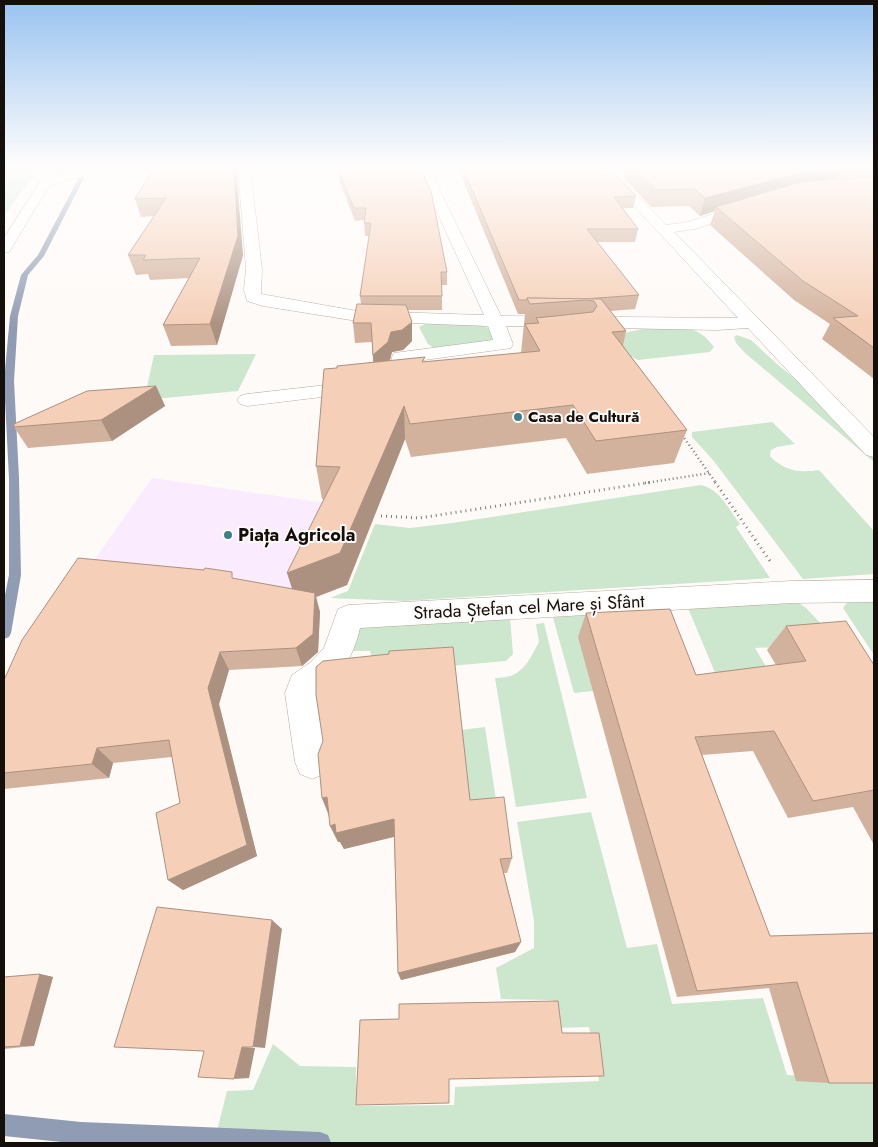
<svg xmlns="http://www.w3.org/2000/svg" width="878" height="1147" viewBox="0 0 878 1147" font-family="Jost,sans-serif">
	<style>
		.commercial { fill: #faebfe }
		.green { fill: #cde6ce }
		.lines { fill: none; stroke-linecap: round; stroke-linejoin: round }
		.stream { fill: #8f9cb3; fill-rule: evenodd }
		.minor-casing { stroke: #b9a89d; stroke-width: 1 }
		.highway-casing { stroke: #b9a89d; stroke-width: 1 }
		.path-far1 { stroke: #807b79; stroke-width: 2.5; stroke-dasharray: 1 3; stroke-linecap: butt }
		.path { stroke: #807b79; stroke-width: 3; stroke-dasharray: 1 4; stroke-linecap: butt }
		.minor { fill: #fff; fill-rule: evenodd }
		.highway { fill: #fff; fill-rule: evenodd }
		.wall { fill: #d3b29d }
		.shaded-wall { fill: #ac9180 }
		.building { fill: #f5cfb7; stroke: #ac9180 }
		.poi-dot { fill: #3b818c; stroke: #fefaf8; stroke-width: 2 }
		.labels { text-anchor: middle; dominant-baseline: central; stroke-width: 4; stroke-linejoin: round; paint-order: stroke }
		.far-poi-label { font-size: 15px; font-weight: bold; fill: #150f0c; stroke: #fefaf8; text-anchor: start }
		.poi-label { font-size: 18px; font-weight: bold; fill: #150f0c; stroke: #fefaf8; text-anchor: start }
		.street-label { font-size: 18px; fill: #150f0c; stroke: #fefaf8 }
	</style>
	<rect width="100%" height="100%" fill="#fefaf8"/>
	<path class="commercial" d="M152,478L354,507L314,609L93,562Z"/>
	<g class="green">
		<path d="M4,166H40L4,216Z"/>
		<path d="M425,324L480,325L487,327L494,339L482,343L434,348L428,344L419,327Z"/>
		<path d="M647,328C677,328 695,321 714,347L710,352L638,360L626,354L613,337L619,334Z"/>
		<path d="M737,335L751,340L778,365L874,441V462L745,353L736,343L734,337Z"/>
		<path d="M256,354L238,391L144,400L154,355Z"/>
		<path d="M772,422L795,444L777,447L771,450L770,456C784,471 799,473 819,470L874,531V574L803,579L713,460L692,437V432Z"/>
		<path d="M701,485C720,489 729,510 740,524L736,527L770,578L404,601L330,598L348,591L375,524L410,528L452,523Z"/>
		<path d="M874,598V655L843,608L849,600Z"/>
		<path d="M796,601L806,608L827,630L824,645L755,648L774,680L721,687L688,608Z"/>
		<path d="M622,610L593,691L574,693L552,614Z"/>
		<path d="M510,617L513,654L506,661L439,667L373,661L370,651H353L357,624Z"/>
		<path d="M544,623L587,798L516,807L495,678C522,678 527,664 539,642L536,624Z"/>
		<path d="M485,727L498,813L472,815L461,730Z"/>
		<path d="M591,812L627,948L657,944L672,1004L763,998L787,1075L874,1080V1143H214L227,1091L253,1090L273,1044L300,1066L356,1067V1106L454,1105L455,1087L599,1081L589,1027L557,1028L553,1000L501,999L496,968L534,948V921L517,822Z"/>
	</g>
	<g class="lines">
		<g class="stream">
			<path d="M85,166H90L44,256L28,275L18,316L14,381L19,478L21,575L11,633L9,637L4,639V600L9,575V478L4,381L10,316L21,275L38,255Z"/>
			<path d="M4,1114L81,1122L320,1132L328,1135L331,1143H71L4,1136Z"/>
		</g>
		<g class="minor-casing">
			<g id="minor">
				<path d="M99,166H147L142,169L106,171L47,186L41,182L43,179Z"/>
				<path d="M238,166H250L262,269L261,294L357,311L484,315L416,166H428L501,316L738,318L597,166H609L666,225L688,222L747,203L752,204L753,207L752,210L695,229L674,232L874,437V457L866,455L748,328L717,330L506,326L513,344L511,348L410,362L407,383L404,387L247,406L240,404L237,400L240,396L247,394L388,378L392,357L394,353L493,340L488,326L357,321L263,306L247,301L244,290L246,269Z"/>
				<path d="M874,580V602L792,603L360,628C354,655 341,678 317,693L329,762L324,774L312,779L300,774L295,762L285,693L292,675L311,662L324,648L338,609L348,605L792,581Z"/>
			</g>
		</g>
		<g class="highway-casing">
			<path id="highway" d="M50,166H61L11,249L9,252L4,253V238Z"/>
		</g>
		<g class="path-far1">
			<path d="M682,435L716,483"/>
			<path d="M645,483L710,473"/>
		</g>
		<g class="path">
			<path d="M715,482L770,561"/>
			<path d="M381,516L419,518L653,482"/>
		</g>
		<use href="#minor" class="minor"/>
		<use href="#highway" class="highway"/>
	</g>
	<g class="wall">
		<path d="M155,166L243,255L217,345L171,346L163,325L189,278L150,280L148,274L136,275L128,255L154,216L141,217L135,199Z"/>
		<path d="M457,166H582L636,196L633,208H623L638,229L635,242H597L639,295L635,309L610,311L626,331L623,346L687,430L674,463L587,474L566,438L411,457L405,439L347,585L316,597L320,612L318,652L302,666L229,670L219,704L257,856L183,890L168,880L180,803L172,757L113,763L109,778L4,789V680L204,570L235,579L292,589L324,499H322L316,466L337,368L373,362L372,342L355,343L353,323L361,304L360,296L369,236H365L364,220L355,221L339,180L338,169L447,272V285H442V310H408L412,341L403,350L392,352L390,361L425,362L521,353L525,314H518Z"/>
		<path d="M626,166H874V379L822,339L830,324L794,300L710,225L715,211L700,216L689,206L651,207L624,178Z"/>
		<path d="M156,386L165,406L112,441L28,448L14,427Z"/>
		<path d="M586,613L696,675L776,665L767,650L786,626L874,665V845L853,807L788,818L753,751L702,755L770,936L874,933L829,1083L796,1081L769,988L677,997L578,637Z"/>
		<path d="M322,798L470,800L512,858L507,873H504L521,942L515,952L401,980L398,973L394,837L344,849L340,842H338L328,814Z"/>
		<path d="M40,974L53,977L34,1046L4,1049V977Z"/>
	</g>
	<g class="shaded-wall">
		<path d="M234,166H236L243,255L217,345L210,324Z"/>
		<path d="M841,168L833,184L716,207L715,211L700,216L705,198L800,173Z"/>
		<path d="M412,322V341L403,350L392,352L389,362L374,375L373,355L391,332Z"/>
		<path d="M156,386L165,406L112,441L101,420Z"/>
		<path d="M404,406L405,439L347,585L316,597L320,612L318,652L302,666L296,648L297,604L287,573Z"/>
		<path d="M220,652L229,670L219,704L257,856L183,890L168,880L208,688Z"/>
		<path d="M97,748L113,763L109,778L92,764Z"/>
		<path d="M327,797L330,817L322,798Z"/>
		<path d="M394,819L397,836L344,849L340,842H338L330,826L335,824Z"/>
		<path d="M272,920L282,929L265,1048L253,1047Z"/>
		<path d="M521,942L515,952L401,980L398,973Z"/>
		<path d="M40,974L53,977L34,1046H20Z"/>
		<path d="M242,1047L255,1048L249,1078L234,1079Z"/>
	</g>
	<g class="building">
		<path d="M155,166H234L238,236L210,324L163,325L200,258L143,260L146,255H128L166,198L135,199Z"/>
		<path d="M340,166H419L431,191L447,272H441L442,296H360L371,223H364L366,208H354L338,169Z"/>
		<path d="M462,166H582L583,167L609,168L636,196L614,197L638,229H587L639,295L585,299L527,298V300H519Z"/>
		<path d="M631,166H869L841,168L800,173L705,198L694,189L656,190Z"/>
		<path d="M874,177V348L833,318L858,316L803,281L716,207L797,183L833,179Z"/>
		<path d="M527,298L601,299L626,331L612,332L687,430L596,441L573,405L410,424L404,406L340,553L287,573L340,467L316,466L324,369L337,368V366L425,357L422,362L540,351L525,324L539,323L536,318L593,312L597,306L594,301L586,300L530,304Z"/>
		<path d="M357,304L406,305L412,322L402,330L391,332L388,342L373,355L371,323H353Z"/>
		<path d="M156,386L101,420L14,427V424L87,391Z"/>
		<path d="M78,558L204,570L205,568L232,572V578L315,593L313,634L296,648L220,652L208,688L247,845L168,880L156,813L180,803L169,740L97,748L92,764L4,773V680L22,640Z"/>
		<path d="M670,609L696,675L806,661L786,626L846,621L874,665V790L813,801L774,731L695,737L770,936L874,933V1083H829L797,982L697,991L586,613Z"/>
		<path d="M453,647L470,800L504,797L512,858L500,859L521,942L398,973L394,819L336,833L335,824L330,826L327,797L322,798L318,754L323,741L316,695V667L323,661L389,654V651Z"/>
		<path d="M157,907L272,920L253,1047H242L234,1079L198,1077L204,1051L114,1047Z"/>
		<path d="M40,974L20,1046L4,1047V977Z"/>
		<path d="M558,1001L562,1033H599L604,1076L449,1079V1103L356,1105L360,1020L399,1019V1004Z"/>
	</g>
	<linearGradient id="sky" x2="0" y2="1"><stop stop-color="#99c3f0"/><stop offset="0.51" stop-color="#fffdfc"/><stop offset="1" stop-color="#fffdfc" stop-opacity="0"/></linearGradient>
	<rect width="878" height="327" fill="url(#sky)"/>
	<g class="poi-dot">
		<circle cx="518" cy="417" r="5"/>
		<circle cx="228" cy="535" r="5"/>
	</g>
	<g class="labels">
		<g class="far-poi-label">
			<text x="528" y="417">Casa de Cultură</text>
		</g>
		<g class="poi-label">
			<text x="238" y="535">Piața Agricola</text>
		</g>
		<g class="street-label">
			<text transform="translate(529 607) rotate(-3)">Strada Ștefan cel Mare și Sfânt</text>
		</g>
	</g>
	<rect width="878" height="1147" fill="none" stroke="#150f0c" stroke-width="10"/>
</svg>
